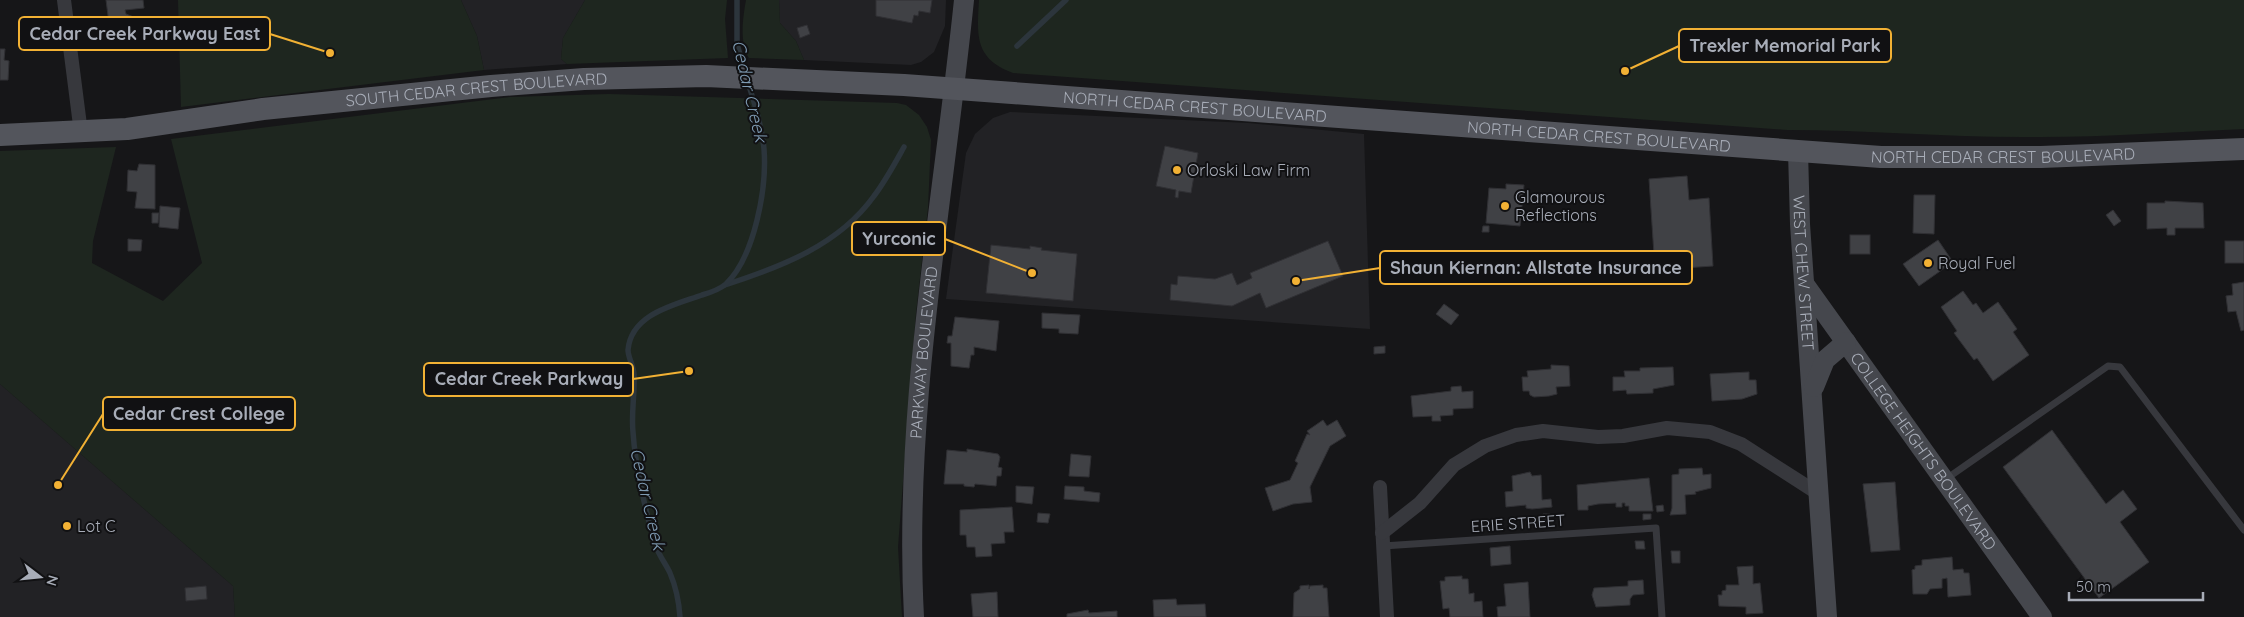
<svg xmlns="http://www.w3.org/2000/svg" width="2244" height="617" viewBox="0 0 2244 617" font-family="Quicksand,sans-serif">
	<style>
		.built { fill: #222225 }
		.green { fill: #1e261f }
		.lines { fill: none; stroke-linecap: round; stroke-linejoin: round }
		.stream { stroke: #2c353c; stroke-width: 5.5 }
		.building { fill: #404145; stroke: #303034 }
		.lane { stroke: #37383d; stroke-width: 7 }
		.street { stroke: #37383d; stroke-width: 14 }
		.secondary { stroke: #45474d; stroke-width: 20 }
		.primary { stroke: #53555c; stroke-width: 22 }
		.poi-dot { fill: #f2b134; stroke: #111113; stroke-width: 2 }
		.labels { text-anchor: middle; dominant-baseline: central; stroke-width: 4; stroke-linejoin: round; paint-order: stroke }
		.street-label { font-size: 16px; fill: #a8adb8; stroke: #111113 }
		.poi-label { font-size: 16px; fill: #a8adb8; stroke: #111113; text-anchor: start }
		.water-label { font-size: 18px; font-style: italic; fill: #7f9bb3; stroke: #111113 }
		.leader { fill: none; stroke: #f2b134; stroke-width: 2 }
		.callout-dot { fill: #f2b134; stroke: #111113; stroke-width: 2 }
		.callout { fill: #111113; stroke: #f2b134; stroke-width: 2 }
		.callout-label { font-size: 18px; text-anchor: middle; font-weight: bold; fill: #a8adb8 }
	</style>
	<rect width="100%" height="100%" fill="#161618"/>
	<g class="built">
		<path d="M461,0H585L563,38L561,59L567,64L484,70L477,36Z"/>
		<path d="M779,0H946L945,26L934,52L921,62L911,65L804,60L796,41L780,23Z"/>
		<path d="M1010,112L1248,123L1364,134L1370,329L946,299L966,153L975,134L993,118Z"/>
		<path d="M0,384L233,586L235,617H0Z"/>
	</g>
	<g class="green">
		<path d="M178,0H461L477,36L484,70L181,107Z"/>
		<path d="M585,0H727L725,19L728,58L567,64L561,59L563,38Z"/>
		<path d="M746,0H779L780,23L796,41L804,60L749,58C739,43 743,17 746,0Z"/>
		<path d="M979,0H2244V129C2171,132 2096,138 2023,137C1944,137 1866,130 1787,130L1013,73C974,59 977,35 979,0Z"/>
		<path d="M609,94L897,103L906,105L919,115L927,127L931,140L928,208L916,313L898,547L902,617H235L233,586L0,384V151L116,147L93,241L92,263L163,301L202,263L171,139L510,97Z"/>
	</g>
	<g class="lines">
		<g class="stream">
			<path d="M737,0V44L745,72"/>
			<path d="M1017,46L1066,0"/>
			<path d="M725,285C781,267 839,245 874,196C886,180 895,163 904,147"/>
			<path d="M680,617C679,602 676,587 670,573C666,564 659,556 656,546C646,515 635,464 633,432C631,413 635,394 634,375C634,366 628,358 628,350C631,314 674,305 702,295C709,293 720,289 726,284C755,256 767,187 764,149C762,126 755,104 748,83"/>
		</g>
	</g>
	<g class="building">
		<path d="M106,0H143L144,8L125,10L126,14L149,23L141,43L110,31Z"/>
		<path d="M876,0H932L930,13L919,11L918,16L914,15L912,23L876,16Z"/>
		<path d="M807,25L810,34L800,38L797,28Z"/>
		<path d="M0,49H5L4,60L9,61L8,80H0Z"/>
		<path d="M1165,146L1198,153L1191,193L1179,191L1178,198L1175,197L1176,190L1156,186Z"/>
		<path d="M139,164L155,165V209L135,208L137,192L127,191L128,170L137,171Z"/>
		<path d="M1687,176L1689,200L1709,198L1713,266L1655,270L1649,179Z"/>
		<path d="M1506,184L1524,185L1520,226L1486,223L1489,188L1506,189Z"/>
		<path d="M1914,195H1935L1934,234L1913,233Z"/>
		<path d="M2165,201L2203,203L2204,228H2175V235H2167V228L2147,229V203H2165Z"/>
		<path d="M160,206L180,208L178,229L159,227Z"/>
		<path d="M2113,210L2121,221L2114,226L2106,215Z"/>
		<path d="M152,213H159L158,223H152Z"/>
		<path d="M1483,226H1489V232H1482Z"/>
		<rect x="1850" y="235" width="20" height="19"/>
		<path d="M128,239L142,240L141,251H128Z"/>
		<path d="M1938,240L1953,262L1919,286L1903,264Z"/>
		<path d="M1328,241L1343,276L1266,308L1260,293L1232,306L1170,300L1171,284L1177,285L1178,276L1215,279L1232,273L1237,285L1252,278L1250,273Z"/>
		<rect x="2225" y="241" width="19" height="22"/>
		<path d="M991,245L1030,249V246L1042,248L1041,250L1077,254L1073,301L986,293Z"/>
		<path d="M2244,282V330L2241,331L2236,311L2228,312L2226,296L2233,295L2232,284Z"/>
		<path d="M1963,291L1973,305L1976,303L1983,313L1998,302L2017,329L2013,332L2029,355L1993,381L1977,358L1974,360L1954,333L1957,331L1941,307Z"/>
		<path d="M1444,304L1459,315L1451,325L1436,314Z"/>
		<path d="M1042,313L1080,315L1078,334L1059,333V329L1042,328Z"/>
		<path d="M955,317L999,321L996,351L974,347V355H971L969,368L951,366V343H947L948,336H952Z"/>
		<path d="M1385,346V353L1374,354V347Z"/>
		<path d="M1551,365L1569,366L1570,386L1556,387L1557,394L1549,396L1534,397L1530,395L1529,391H1523L1522,377H1528L1527,371L1551,369Z"/>
		<path d="M1673,367L1674,385L1653,389V393L1627,394L1626,390L1613,391V377H1625L1624,371H1640V368Z"/>
		<path d="M1749,372V380H1756L1757,394L1742,399L1712,401L1710,374Z"/>
		<path d="M1461,386L1462,392L1473,391V408L1453,409V415L1440,416L1441,421H1432V416L1413,417L1411,396L1451,391V387Z"/>
		<path d="M1323,420L1327,426L1337,420L1346,436L1330,446L1310,487L1312,502L1293,504L1273,511L1265,488L1290,480L1298,463L1295,461L1307,434L1310,435L1307,431Z"/>
		<path d="M2052,430L2106,504L2123,490L2137,509L2120,522L2149,562L2099,598L2003,467Z"/>
		<path d="M967,449L998,454L1000,457L998,467L1002,468L1001,476H997L996,486L975,484L974,487L964,486V484H944L947,450L967,452Z"/>
		<path d="M1071,454L1091,456L1089,477L1069,476Z"/>
		<path d="M1702,468L1703,475L1711,474V488L1695,492L1696,494L1685,495L1686,514L1670,515L1672,508V475L1679,474V469Z"/>
		<path d="M1530,472L1532,476L1541,475L1542,500L1551,499L1552,507L1532,509L1526,508V505L1506,507L1505,492L1513,491L1512,476Z"/>
		<path d="M1649,478L1653,511H1629V506H1625V503H1622V507H1616V503L1598,504L1588,506V510H1578L1577,485Z"/>
		<path d="M1895,482L1900,550L1871,552L1863,484Z"/>
		<path d="M1016,486L1034,487L1032,504L1016,502Z"/>
		<path d="M1065,486L1084,487V491L1100,493L1099,502L1064,499Z"/>
		<path d="M1663,505L1664,511L1657,512L1656,506Z"/>
		<path d="M1012,507L1014,532H1004L1005,543L991,544L992,556L976,557L975,547H967L966,535H960V510Z"/>
		<path d="M1038,513L1050,514L1048,523L1037,522Z"/>
		<path d="M1543,514H1550L1551,520H1543Z"/>
		<path d="M1643,514H1651V519L1643,520Z"/>
		<path d="M1635,541H1644L1645,549H1636Z"/>
		<path d="M1510,546L1511,564L1491,566L1490,548Z"/>
		<path d="M1671,551H1680V563H1672Z"/>
		<path d="M1952,557L1953,570L1963,569L1964,573H1969L1971,595L1948,597L1947,578L1942,579V588L1930,589L1927,594H1913L1912,570L1915,569V566L1922,565V560Z"/>
		<path d="M1753,566V584L1760,583L1763,613L1746,614V607L1719,606L1718,595H1722V591L1726,590V585H1739L1737,567Z"/>
		<path d="M1462,576V579H1468L1469,594L1474,593V602L1482,601L1483,617H1450L1449,608L1443,609L1440,581H1445V577Z"/>
		<path d="M1643,580L1644,594L1633,595L1630,599V605L1596,607L1592,595L1594,588L1628,586V581Z"/>
		<path d="M1528,582L1530,617H1498L1497,607L1506,606L1504,584Z"/>
		<path d="M1309,585V589L1310,586L1323,585V588H1327L1329,617H1293L1294,593L1300,589V586Z"/>
		<path d="M206,586L207,599L186,601L185,588Z"/>
		<path d="M997,592L998,617H973L971,594Z"/>
		<path d="M1176,599L1177,605L1205,604L1206,617H1154L1153,600Z"/>
		<path d="M1088,610L1089,613L1117,611V617H1067V614Z"/>
	</g>
	<g class="lines">
		<g class="lane">
			<path d="M1946,479L2108,366L2120,367L2244,530"/>
			<path d="M1383,546L1656,528L1662,617"/>
		</g>
		<g class="street">
			<path d="M64,0L81,133"/>
			<path d="M1380,487L1387,617"/>
			<path d="M1382,533L1420,503L1454,465L1485,446L1516,435L1543,431L1598,437L1623,436L1667,428L1710,432L1741,444L1819,494"/>
		</g>
		<g class="secondary">
			<path id="s1" d="M1798,151L1800,224L1827,617"/>
			<path id="s2" d="M1805,285L2042,617"/>
			<path d="M1814,387L1825,360L1846,342"/>
			<path id="s3" d="M914,617C903,410 943,205 964,0"/>
		</g>
		<path class="primary" id="s4" d="M0,135L127,129L263,109L491,86L584,79L706,76L904,85L1881,157H2041L2244,149"/>
	</g>
	<g class="poi-dot">
		<circle cx="1177" cy="170" r="5"/>
		<circle cx="1505" cy="206" r="5"/>
		<circle cx="1928" cy="263" r="5"/>
		<circle cx="67" cy="526" r="5"/>
	</g>
	<g class="labels">
		<g class="street-label">
			<text stroke="none"><textPath href="#s4" startOffset="479">SOUTH CEDAR CREST BOULEVARD</textPath></text>
			<text stroke="none"><textPath href="#s4" startOffset="1199">NORTH CEDAR CREST BOULEVARD</textPath></text>
			<text stroke="none"><textPath href="#s4" startOffset="1604">NORTH CEDAR CREST BOULEVARD</textPath></text>
			<text stroke="none"><textPath href="#s4" startOffset="2009">NORTH CEDAR CREST BOULEVARD</textPath></text>
			<text stroke="none"><textPath href="#s1" startOffset="122">WEST CHEW STREET</textPath></text>
			<text stroke="none"><textPath href="#s3" startOffset="265">PARKWAY BOULEVARD</textPath></text>
			<text stroke="none"><textPath href="#s2" startOffset="204">COLLEGE HEIGHTS BOULEVARD</textPath></text>
			<text transform="translate(1518 523) rotate(-4)">ERIE STREET</text>
		</g>
		<g class="poi-label">
			<text x="1187" y="170">Orloski Law Firm</text>
			<text x="1515" y="197">Glamourous<tspan x="1515" dy="18">Reflections</tspan></text>
			<text x="1938" y="263">Royal Fuel</text>
			<text x="77" y="526">Lot C</text>
		</g>
		<g class="water-label">
			<text transform="translate(750 91) rotate(77)">Cedar Creek</text>
			<text transform="translate(648 499) rotate(77)">Cedar Creek</text>
		</g>
	</g>
	<path class="leader" d="M330 53L270 34M1625 71L1679 46M1032 273L945 239M1296 281L1380 268M689 371L633 379M58 485L103 414"/>
	<g class="callout-dot">
		<circle cx="330" cy="53" r="5"/>
		<circle cx="1625" cy="71" r="5"/>
		<circle cx="1032" cy="273" r="5"/>
		<circle cx="1296" cy="281" r="5"/>
		<circle cx="689" cy="371" r="5"/>
		<circle cx="58" cy="485" r="5"/>
	</g>
	<g class="callout">
		<rect x="19" y="17" width="251" height="33" rx="5"/>
		<rect x="1679" y="29" width="212" height="33" rx="5"/>
		<rect x="852" y="222" width="93" height="33" rx="5"/>
		<rect x="1380" y="251" width="312" height="33" rx="5"/>
		<rect x="424" y="363" width="209" height="33" rx="5"/>
		<rect x="103" y="397" width="192" height="33" rx="5"/>
	</g>
	<g class="callout-label">
		<text x="145" y="40">Cedar Creek Parkway East</text>
		<text x="1785" y="52">Trexler Memorial Park</text>
		<text x="899" y="245">Yurconic</text>
		<text x="1536" y="274">Shaun Kiernan: Allstate Insurance</text>
		<text x="529" y="385">Cedar Creek Parkway</text>
		<text x="199" y="420">Cedar Crest College</text>
	</g>
	<g transform="translate(40 577) rotate(106)" stroke="#111113" stroke-width="4" paint-order="stroke">
	<path d="M0-4L9 19L0 12L-9 19Z" fill="#a8adb8"/>
	<text y="-8" font-size="14" font-weight="bold" text-anchor="middle" fill="#a8adb8">N</text>
	</g>
	<path d="M2069 592v8h134v-8" fill="none" stroke="#a8adb8" stroke-width="2.5"/>
	<text x="2076" y="592" font-size="15" fill="#a8adb8" stroke="#111113" stroke-width="4" paint-order="stroke">50 m</text>
</svg>
